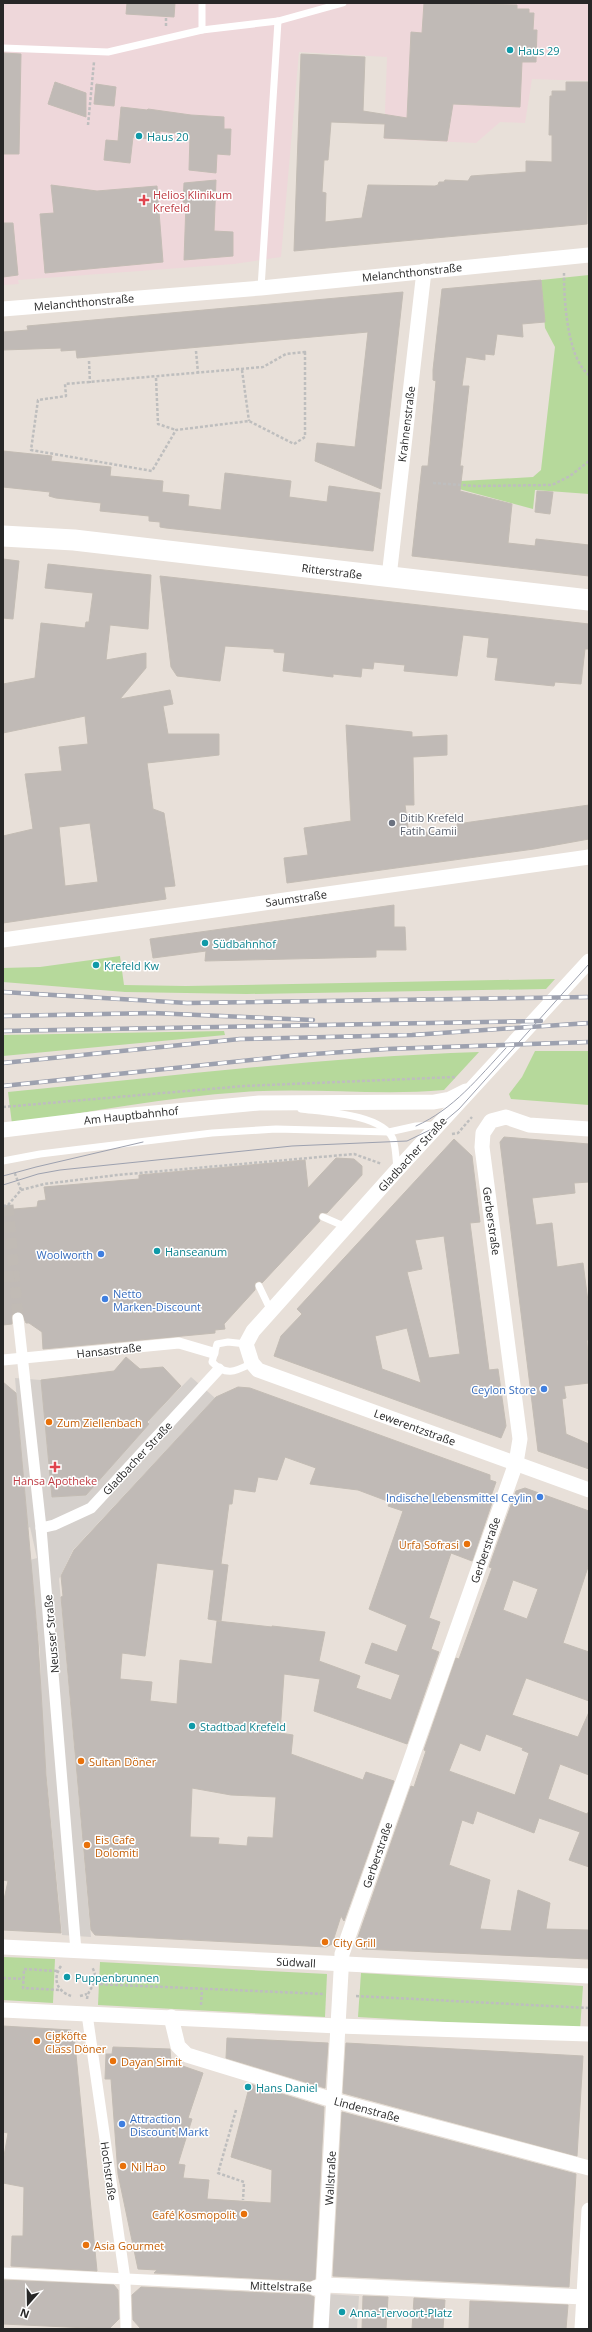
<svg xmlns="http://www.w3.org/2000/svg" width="592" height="2332" viewBox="0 0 592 2332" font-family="'Open Sans',sans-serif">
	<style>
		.medical { fill: #eed7da }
		.green { fill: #b6d99b }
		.plaza { fill: #d5d0cc }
		.building { fill: #c0bab6; stroke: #c3bcb4; fill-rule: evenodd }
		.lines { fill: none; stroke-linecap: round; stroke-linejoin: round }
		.pedestrian-tunnel { stroke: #c1bbb5; stroke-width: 11; stroke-dasharray: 11 5.5; stroke-linecap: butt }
		.path { stroke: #bebebe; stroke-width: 2.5; stroke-dasharray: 3 2; stroke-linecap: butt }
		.service { stroke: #fff; stroke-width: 7 }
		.pedestrian { stroke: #fff; stroke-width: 11 }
		.minor { stroke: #fff; stroke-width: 15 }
		.secondary { stroke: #fff; stroke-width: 21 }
		.tram { stroke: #9da1af; stroke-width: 1 }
		.rail-casing { stroke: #9da1af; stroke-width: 4.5 }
		.rail { stroke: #fff; stroke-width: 3; stroke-dasharray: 9; stroke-linecap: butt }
		.culture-dot { fill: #0f9aa8; stroke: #fff; stroke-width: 1.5 }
		.health-dot { fill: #e0444e; stroke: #fff; stroke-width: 1.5 }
		.worship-dot { fill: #6b7280; stroke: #fff; stroke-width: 1.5 }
		.shop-dot { fill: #3f7fe0; stroke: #fff; stroke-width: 1.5 }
		.food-dot { fill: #e8710a; stroke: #fff; stroke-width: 1.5 }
		.labels { text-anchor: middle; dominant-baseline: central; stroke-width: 3; stroke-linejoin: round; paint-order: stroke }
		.culture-label { font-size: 11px; fill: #0d838f; stroke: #fff; text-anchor: start }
		.health-label { font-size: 11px; fill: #be3a42; stroke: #fff; text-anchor: start }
		.street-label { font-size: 11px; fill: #272727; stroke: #fff }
		.worship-label { font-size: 11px; fill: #5b616d; stroke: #fff; text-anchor: start }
		.shop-label { font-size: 11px; fill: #366cbe; stroke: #fff; text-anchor: end }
		.food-label { font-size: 11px; fill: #c56008; stroke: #fff; text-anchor: start }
	</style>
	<rect width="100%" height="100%" fill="#e8e0d9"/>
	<path class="medical" d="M3,3H589V81L532,79L525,123L500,122L476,143L384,139L387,57L299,52L281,257L234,264L18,280L19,284L3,285Z"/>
	<g class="green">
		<path d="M589,275V494L535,490L533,509L459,489L434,478L461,481L533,477L541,470L555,347L545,328L541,280Z"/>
		<path d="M120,956L124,985L186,986L555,979L546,989L247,994L125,992L3,982V968L40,967Z"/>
		<path d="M224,1031L225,1035L3,1056V1035Z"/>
		<path d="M535,1051H589V1105L511,1099L509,1094L522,1077Z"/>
		<path d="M479,1052L444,1090C378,1096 310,1087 244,1092C166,1097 89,1112 12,1124L8,1092C165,1077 321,1057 479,1052Z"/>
		<path d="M3,1957L55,1959L53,2003L3,2000Z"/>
		<path d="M100,1962L327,1974L325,2017L98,2005Z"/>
		<path d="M361,1973L583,1986L580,2030L358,2017Z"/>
	</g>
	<g class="plaza">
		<path d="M191,1377L215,1398L73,1550L59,1579L91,1937L62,1935L42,1728L40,1653L30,1560L37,1558L30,1527L28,1528L15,1378L41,1380L52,1497L86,1495L149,1424L148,1414L151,1418Z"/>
		<path d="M327,2294L359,2296L357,2329H326Z"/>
	</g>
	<g class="building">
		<path d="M127,3H175L174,17L126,14Z"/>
		<path d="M424,3L517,5V9H529V13H534L533,30H537L536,62H522L520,107L453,104L447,141L384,138L385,124L331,122L328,160H324L322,192L326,193L325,222L362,218L368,185L435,186L438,185L439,182H444L445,180L468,181L471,176L526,172V161L552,162V135H549L550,96H552V91H566V82H589L587,224L294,251L301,54L365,57L363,111L407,118L411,32L422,33Z"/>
		<path d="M3,53L21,54L19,154H3Z"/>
		<path d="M55,82L86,93V117L48,104Z"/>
		<path d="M96,84L116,87L114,106L94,104Z"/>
		<path d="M121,107L147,110L148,109L191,115L224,117V129H231L230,155L217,154L216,173L189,170L190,135L160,131L159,140L133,137L130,163L104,160L106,140L118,141Z"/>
		<path d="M216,180L214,231L233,232V256L184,260L186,203L183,202L184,183Z"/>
		<path d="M51,185L97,191L157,186L163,262L45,273L40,214L54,213Z"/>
		<path d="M3,223H13L18,275L3,277Z"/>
		<path d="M541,280L545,322L522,324L523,337L497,334L494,355L485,354V360L466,357L462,386H469L460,466H463L460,491L512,504L508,543L535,546L536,539L589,545V576L412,556L422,466H428L431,435L436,381L433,380V370L442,289Z"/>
		<path d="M403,292L381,489L315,461L317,443L355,447L368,332L77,358L76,350L61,351V348L3,350V332L28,330L27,326Z"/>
		<path d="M3,451L52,456L51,461L111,467L110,476L163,481L162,492L189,495L188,506L221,510L225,473L291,481L289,497L327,502L329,486L380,493L373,551L166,528L160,527V522L149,521V516L100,511L101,503L56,498L49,496L50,492L3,487Z"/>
		<path d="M537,491L553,492L550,514L535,512Z"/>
		<path d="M3,559L19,561L13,619L3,618Z"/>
		<path d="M48,564L151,575L148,629L110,625L106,660L146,653V668L120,699L170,690L173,704L163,706L168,734H219V755L147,763L153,809L164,813L175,886L164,887L166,899L3,923V836L33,829L25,774L62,771L59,747L88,744L85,716L3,733V684L35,678L41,623L85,628L86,622H89L93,593L45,588ZM90,823L98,882L65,886L59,827Z"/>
		<path d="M160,576L589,624V649H585L581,684L555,682L554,686L495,680L498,658L487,657L489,638L463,635L457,676L404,671L405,665L374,662L373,669L362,668L361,677L333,674V677L283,671L285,653L274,652V649L225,646L220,681L177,676L171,667Z"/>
		<path d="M346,725L412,732V737L447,735V755L413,757L414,805H405L409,834L458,829L457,824L589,805V839L534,849L287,883L284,858L308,855L304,828L351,821Z"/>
		<path d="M394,905V927H405L406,950H376V957L205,961L206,951L153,958L150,939Z"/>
		<path d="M504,1137L589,1144V1182L574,1183L575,1193L532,1198L536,1225L552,1223L557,1267L583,1263L589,1309V1340H587L589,1383L564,1386L566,1398L562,1399L566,1434L589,1444V1469L538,1451L500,1142Z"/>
		<path d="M454,1139L472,1156L480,1222L470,1223L489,1370L498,1369L506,1426L501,1438L274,1356L281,1336L302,1314L297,1309ZM444,1236L460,1354L429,1358L407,1272L422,1269L415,1240ZM407,1328L421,1383L382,1369L375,1336Z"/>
		<path d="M336,1158L354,1159L362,1166V1175L327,1213H320L318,1217L320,1221L262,1283L259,1281L255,1283V1290L224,1324L225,1329L215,1330V1333L43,1349L42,1332L29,1323H26L21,1312L17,1311L12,1315V1324L3,1325V1210L37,1207L38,1201L46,1200L44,1187L139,1179V1175L305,1160L308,1188Z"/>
		<path d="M126,1357L140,1369L163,1367L181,1386L147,1422L149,1424L86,1495L52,1497L41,1380L114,1371Z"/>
		<path d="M3,1382L16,1393L38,1641L46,1775L61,1933L3,1930V1904L8,1881L3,1880Z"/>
		<path d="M238,1387L250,1388L490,1475V1480L496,1482L490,1499L494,1497L472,1561L451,1553L429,1618L440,1622L431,1649L439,1652L407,1744L314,1711L320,1679L284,1674L280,1733L293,1735L291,1754L363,1780L366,1772L394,1781L344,1921L341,1916L332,1944L326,1947L95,1935L91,1930L61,1597L63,1596L61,1576L74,1550L216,1397ZM285,1457L316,1468L310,1484L358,1490L390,1502L388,1506L403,1511L369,1609L407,1625L397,1652L372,1643L365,1663L400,1675L391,1700L356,1688L360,1676L319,1661L325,1632L272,1626V1627L217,1621L212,1664L180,1660L177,1704L150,1701L152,1682L120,1679L122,1653L145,1656L157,1563L214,1570L208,1619L221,1621L228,1565L221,1564L229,1504H232L234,1489L255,1492L258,1477L277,1480ZM192,1788L231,1795L276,1797L273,1838L248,1837L247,1846L218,1844L219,1838L190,1837Z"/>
		<path d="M525,1488L589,1511V1564L563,1643L589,1652V1701L526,1678L512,1715L578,1737L589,1712V1775L560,1764L548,1799L587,1814L589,1811V1867L569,1860L580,1832L539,1818L534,1833L477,1811L473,1824L462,1820L449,1865L490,1880L480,1929L511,1931L518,1890L550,1903L546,1929L589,1930V1959L362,1949L357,1940L411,1786L414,1787L426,1751L424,1750L456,1658L459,1659L492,1568L489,1567L516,1491ZM513,1580L538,1589L527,1619L503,1610ZM486,1734L523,1748L522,1750L529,1753L515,1795L449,1771L460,1743L480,1751Z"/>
		<path d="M3,2026L71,2030L74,2034L97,2271L11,2266L12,2236H23L24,2187L3,2183V2162L8,2133L3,2132Z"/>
		<path d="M227,2038L328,2043L325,2088L226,2058Z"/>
		<path d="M346,2043L583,2056L577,2156L343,2093Z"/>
		<path d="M113,2047L170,2049L171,2062L203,2073L188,2118L192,2119L178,2164L185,2165L183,2178L209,2180L207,2199L271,2203L272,2170L231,2157L250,2084L324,2107L315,2279L310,2281L154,2273L157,2270L138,2269L118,2174L111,2079H105L106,2054H112Z"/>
		<path d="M342,2112L576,2174L569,2287L333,2276Z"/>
		<path d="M3,2280L114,2285L118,2290L119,2319L109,2329L3,2324Z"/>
		<path d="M141,2287L309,2295L314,2297L312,2329H141L133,2320L132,2295Z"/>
		<path d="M363,2296L388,2297L386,2329H362Z"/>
		<path d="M414,2298L445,2300L443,2329H412Z"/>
		<path d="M470,2301L568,2305L566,2329H469Z"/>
	</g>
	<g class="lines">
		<g class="pedestrian-tunnel">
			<path d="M8,1205L18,1318"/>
			<path d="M3,1277L14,1276"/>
		</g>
		<g class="path">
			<path d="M166,26V16"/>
			<path d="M88,125L94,62"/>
			<path d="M564,273C564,300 567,358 589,375"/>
			<path d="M196,351L198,373"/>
			<path d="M305,352V437L294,444L249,421L176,430L152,471L31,450L38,400L66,396L65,384L263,367L286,354Z"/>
			<path d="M89,361L90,383"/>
			<path d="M242,370L249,421"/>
			<path d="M156,378L158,424L176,430"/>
			<path d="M433,483L476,486L552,485L570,476L589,461"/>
			<path d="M3,1107L244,1086L455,1077"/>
			<path d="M452,1134L458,1133L472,1117"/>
			<path d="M21,1190L44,1184L117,1175L354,1154L382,1164"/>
			<path d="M3,1206L8,1205L21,1190L14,1171"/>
			<path d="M61,1966C52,1979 57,1991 71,1996"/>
			<path d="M57,1971L24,1969L23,1988L61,1990"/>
			<path d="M3,1978L24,1979"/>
			<path d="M95,1984L325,1994"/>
			<path d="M80,1996L87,1994"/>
			<path d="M356,1996L589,2008"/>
			<path d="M87,1999C88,1987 101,1983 92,1967"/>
			<path d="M201,2005L202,1989"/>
			<path d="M236,2110L218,2173L244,2182L243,2200"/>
		</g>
		<g class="service">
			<path d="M202,30V3"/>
			<path d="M3,48L108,52L202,30L278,21L343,3"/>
			<path d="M261,288L278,21"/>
			<path d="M301,1109C324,1112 382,1114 393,1139C396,1148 396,1160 397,1170"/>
			<path d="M3,1161L40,1154L212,1133L276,1129L389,1132L416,1126L436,1125"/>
			<path d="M323,1217L346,1227"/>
			<path d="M259,1286L271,1311"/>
			<path d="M246,1344L228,1342L217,1344L212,1362C226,1377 236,1371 252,1363"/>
		</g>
		<g class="pedestrian">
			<path d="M18,1318L41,1528L76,1951"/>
			<path d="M3,1360L179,1343L213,1353"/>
			<path d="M41,1528L54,1525L91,1508L219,1369"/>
			<path d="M87,2014L125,2279L126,2329"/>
			<path d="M3,2273L314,2288"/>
		</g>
		<g class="minor">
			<path d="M3,309L261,288L589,255"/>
			<path d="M389,577L424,271"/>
			<path d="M3,940L589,857"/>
			<path d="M589,961L397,1170L253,1331L246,1344L252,1363L258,1370L589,1490"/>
			<path d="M3,1130L101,1118L259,1103L434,1102L450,1099L466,1091"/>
			<path d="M3,1947L589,1976"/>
			<path d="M3,2010L338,2026L589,2034"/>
			<path d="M171,2017L178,2046L187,2055L333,2100L589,2168"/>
			<path d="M315,2288L325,2285L584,2297"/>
			<path d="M321,2329L342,1954L516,1463L520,1439L482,1147L483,1133L491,1121L506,1117L529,1125L589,1129"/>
			<path d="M582,2329L589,2210"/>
		</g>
		<path class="secondary" d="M3,536L74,540L589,600"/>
		<g class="tram">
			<path d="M416,1126C454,1109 478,1078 506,1048"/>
			<path d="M3,1176L36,1167L143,1142"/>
			<path d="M3,1185L38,1174L60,1170L292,1146L407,1141L440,1125L459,1109L589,964"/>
		</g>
		<g class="rail-casing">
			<g id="rail">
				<path d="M3,992L187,1003L589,997"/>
				<path d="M3,1016L153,1013L313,1020"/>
				<path d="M3,1031L541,1021"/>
				<path d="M3,1063L240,1039L412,1035L589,1023"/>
				<path d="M3,1086L299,1055L387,1049L589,1042"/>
			</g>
		</g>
		<use href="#rail" class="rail"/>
	</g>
	<g class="culture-dot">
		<circle cx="510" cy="50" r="4"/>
		<circle cx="139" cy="136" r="4"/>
		<circle cx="205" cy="943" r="4"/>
		<circle cx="96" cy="965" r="4"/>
		<circle cx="157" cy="1251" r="4"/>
		<circle cx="192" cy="1726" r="4"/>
		<circle cx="67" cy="1977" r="4"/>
		<circle cx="248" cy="2087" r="4"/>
		<circle cx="342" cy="2312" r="4"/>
	</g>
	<g class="health-dot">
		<path d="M142 194h4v4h4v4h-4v4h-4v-4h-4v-4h4z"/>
		<path d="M53 1461h4v4h4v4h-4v4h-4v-4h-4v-4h4z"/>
	</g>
	<circle class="worship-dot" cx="392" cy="823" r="4"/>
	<g class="shop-dot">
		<circle cx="101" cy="1254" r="4"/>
		<circle cx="105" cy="1299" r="4"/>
		<circle cx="544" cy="1389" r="4"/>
		<circle cx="540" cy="1497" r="4"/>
		<circle cx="122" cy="2124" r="4"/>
	</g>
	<g class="food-dot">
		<circle cx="49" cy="1422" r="4"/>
		<circle cx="467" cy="1544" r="4"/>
		<circle cx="81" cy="1761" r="4"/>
		<circle cx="87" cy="1845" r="4"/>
		<circle cx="325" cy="1942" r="4"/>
		<circle cx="37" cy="2041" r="4"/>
		<circle cx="113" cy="2061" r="4"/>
		<circle cx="123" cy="2166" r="4"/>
		<circle cx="244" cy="2214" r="4"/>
		<circle cx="86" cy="2245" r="4"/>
	</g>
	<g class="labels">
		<g class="culture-label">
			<text x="518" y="50">Haus 29</text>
			<text x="147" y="136">Haus 20</text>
			<text x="213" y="943">Südbahnhof</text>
			<text x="104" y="965">Krefeld Kw</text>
			<text x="165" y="1251">Hanseanum</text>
			<text x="200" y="1726">Stadtbad Krefeld</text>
			<text x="75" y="1977">Puppenbrunnen</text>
			<text x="256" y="2087">Hans Daniel</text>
			<text x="350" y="2312">Anna-Tervoort-Platz</text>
		</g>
		<g class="health-label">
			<text x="153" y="194">Helios Klinikum<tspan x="153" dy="13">Krefeld</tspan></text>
			<text x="55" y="1480" text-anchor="middle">Hansa Apotheke</text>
		</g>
		<g class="street-label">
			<text transform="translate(412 272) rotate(-6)">Melanchthonstraße</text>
			<text transform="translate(84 302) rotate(-5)">Melanchthonstraße</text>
			<text transform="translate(406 424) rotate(-83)">Krahnenstraße</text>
			<text transform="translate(332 571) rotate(7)">Ritterstraße</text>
			<text transform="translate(296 898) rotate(-8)">Saumstraße</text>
			<text transform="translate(131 1115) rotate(-6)">Am Hauptbahnhof</text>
			<text transform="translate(412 1154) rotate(-48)">Gladbacher Straße</text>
			<text transform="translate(492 1221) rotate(82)">Gerberstraße</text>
			<text transform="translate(109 1350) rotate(-6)">Hansastraße</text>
			<text transform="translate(415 1427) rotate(20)">Lewerentzstraße</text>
			<text transform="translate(137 1458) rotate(-47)">Gladbacher Straße</text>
			<text transform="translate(485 1550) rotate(-71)">Gerberstraße</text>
			<text transform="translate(51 1634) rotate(-95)">Neusser Straße</text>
			<text transform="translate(377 1855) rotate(-71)">Gerberstraße</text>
			<text transform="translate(296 1962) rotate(3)">Südwall</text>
			<text transform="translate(367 2109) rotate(15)">Lindenstraße</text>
			<text transform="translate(109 2171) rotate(82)">Hochstraße</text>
			<text transform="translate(330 2178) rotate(-87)">Wallstraße</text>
			<text transform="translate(281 2286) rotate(2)">Mittelstraße</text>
		</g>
		<g class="worship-label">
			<text x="400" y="817">Ditib Krefeld<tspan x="400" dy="13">Fatih Camii</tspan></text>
		</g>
		<g class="shop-label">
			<text x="93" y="1254">Woolworth</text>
			<text x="113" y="1293" text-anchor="start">Netto<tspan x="113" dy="13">Marken-Discount</tspan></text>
			<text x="536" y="1389">Ceylon Store</text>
			<text x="532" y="1497">Indische Lebensmittel Ceylin</text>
			<text x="130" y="2118" text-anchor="start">Attraction<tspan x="130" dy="13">Discount Markt</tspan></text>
		</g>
		<g class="food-label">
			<text x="57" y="1422">Zum Ziellenbach</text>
			<text x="459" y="1544" text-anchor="end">Urfa Sofrasi</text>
			<text x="89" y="1761">Sultan Döner</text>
			<text x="95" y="1839">Eis Cafe<tspan x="95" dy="13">Dolomiti</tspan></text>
			<text x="333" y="1942">City Grill</text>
			<text x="45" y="2035">Cigköfte<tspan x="45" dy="13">Class Döner</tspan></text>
			<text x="121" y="2061">Dayan Simit</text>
			<text x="131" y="2166">Ni Hao</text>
			<text x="236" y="2214" text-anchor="end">Café Kosmopolit</text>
			<text x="94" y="2245">Asia Gourmet</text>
		</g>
	</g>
	<rect width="592" height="2332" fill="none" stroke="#272727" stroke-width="8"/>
	<g transform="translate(28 2304) rotate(200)" stroke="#ffffff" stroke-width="3" paint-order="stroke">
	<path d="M0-3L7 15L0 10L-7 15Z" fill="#272727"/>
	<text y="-6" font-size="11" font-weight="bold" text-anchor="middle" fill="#272727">N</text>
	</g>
</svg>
